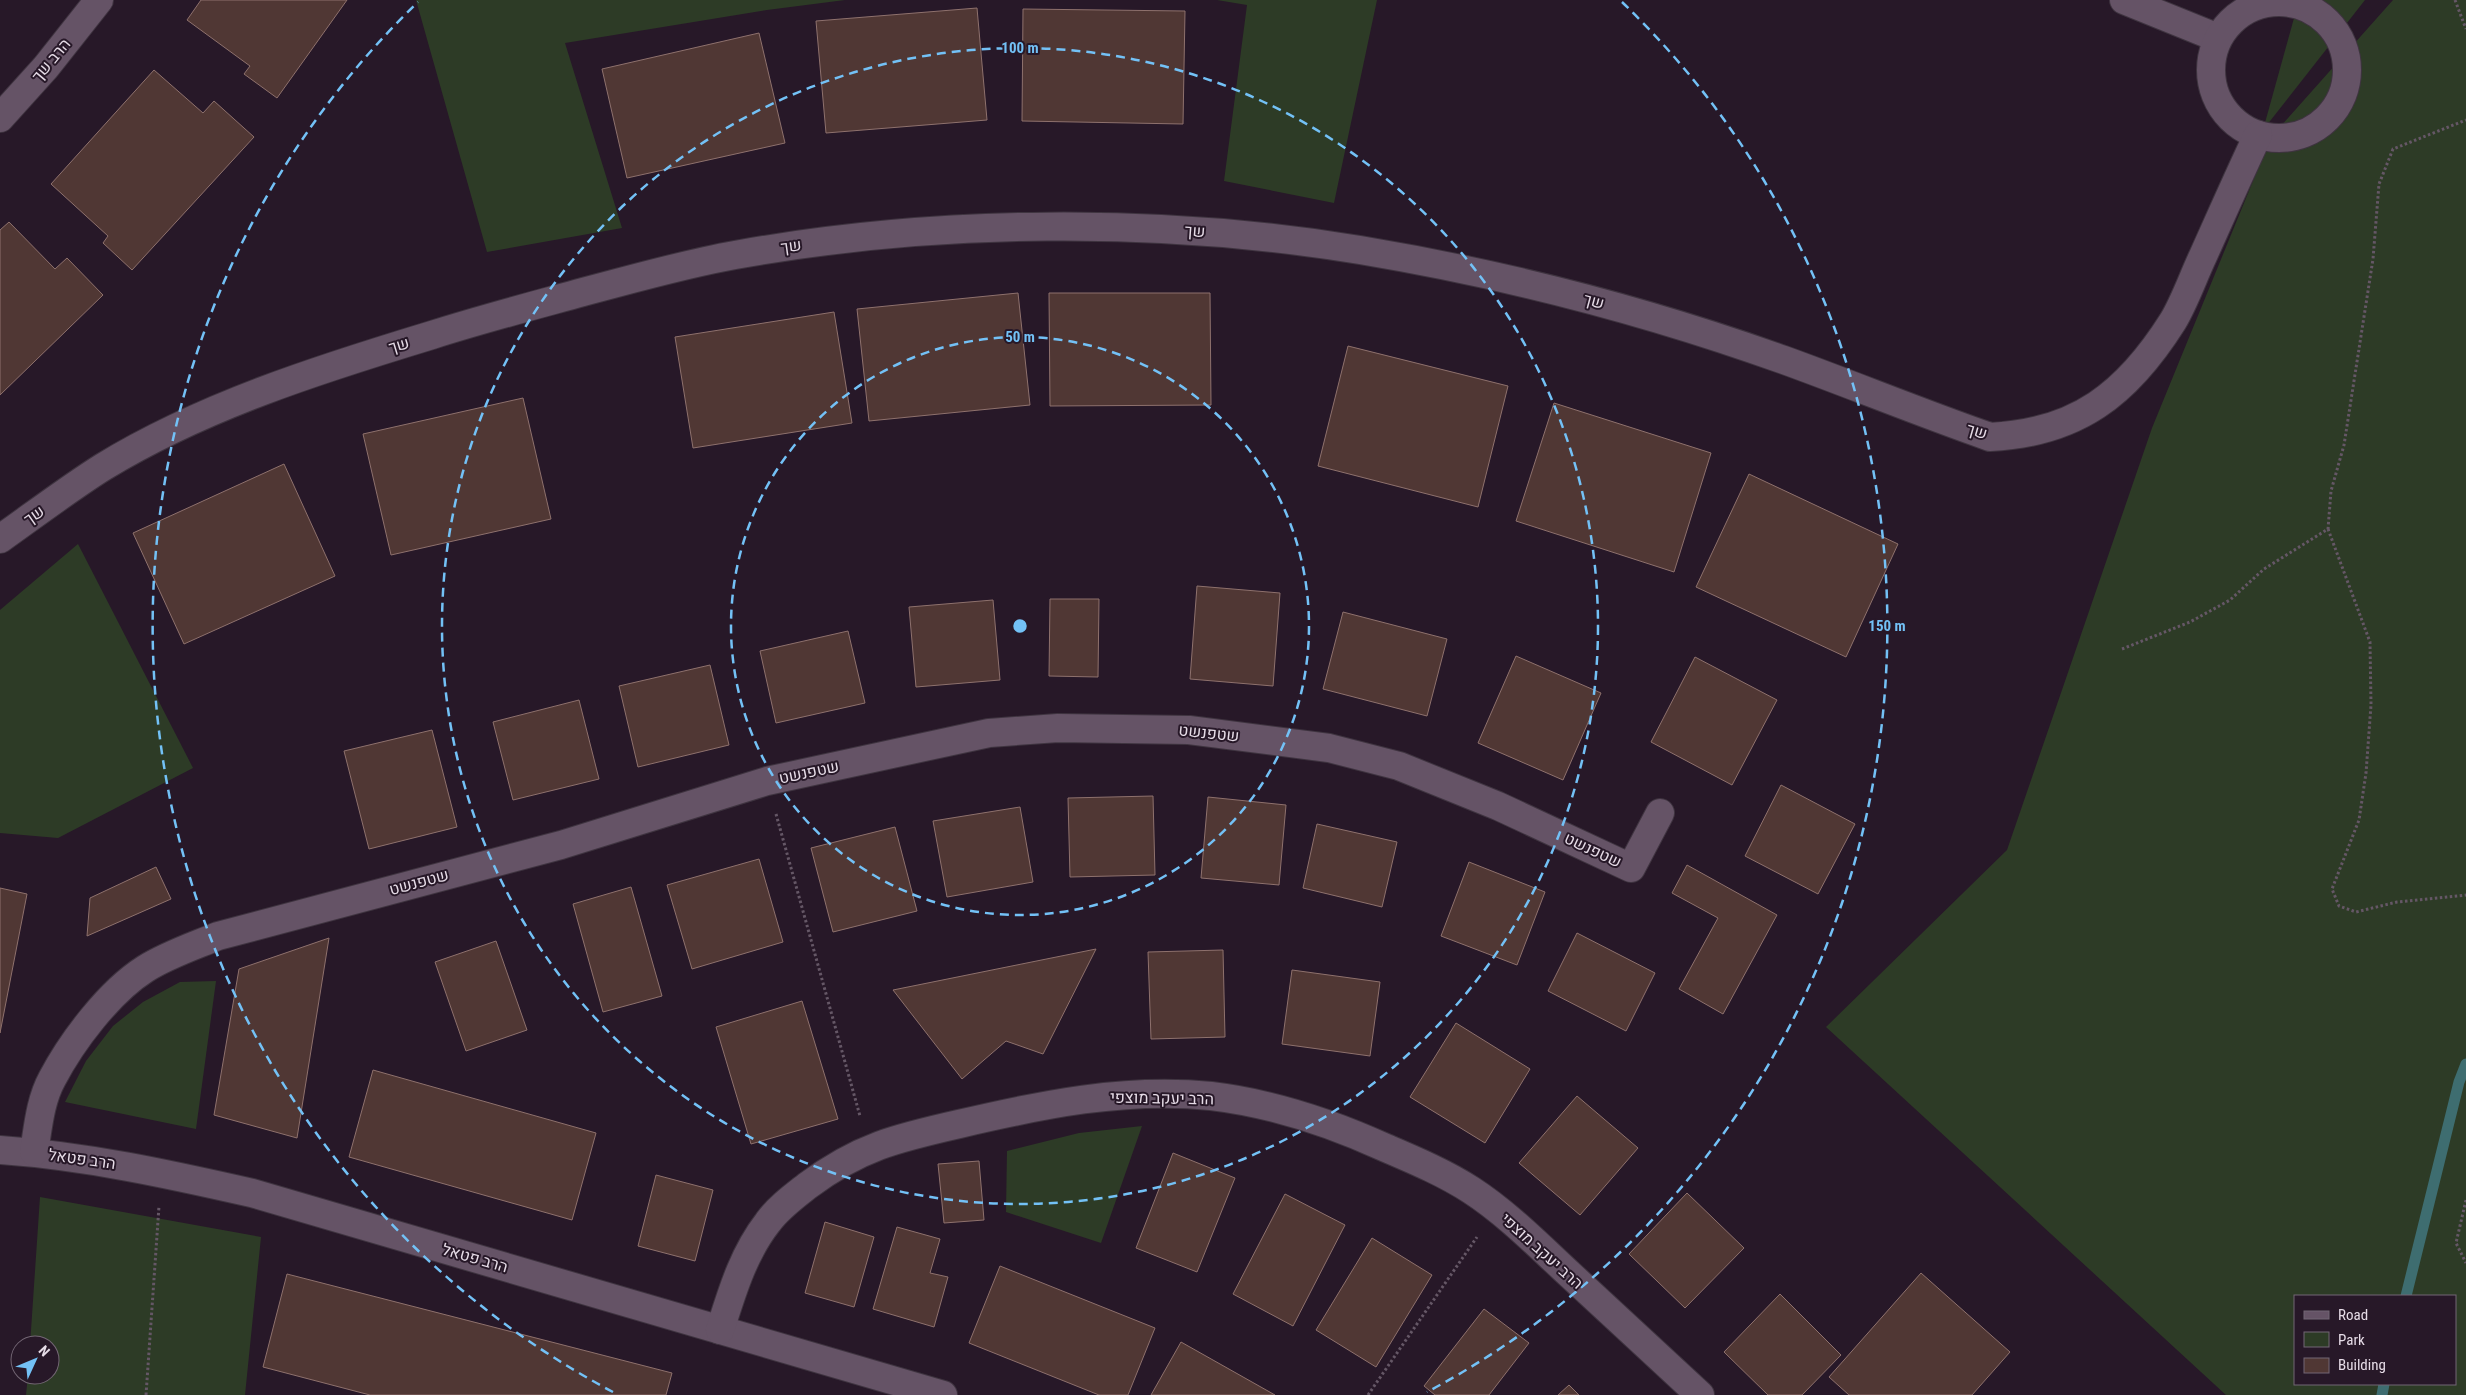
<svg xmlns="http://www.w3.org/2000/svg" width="2466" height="1395" viewBox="0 0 2466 1395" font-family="'Roboto Condensed',Heebo,sans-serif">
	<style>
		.green { fill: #2d3b26; fill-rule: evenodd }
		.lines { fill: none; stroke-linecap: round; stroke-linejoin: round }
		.stream { stroke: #3e6d70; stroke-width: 11 }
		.building { fill: #503734; stroke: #8e716d }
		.street-casing { stroke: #3f3440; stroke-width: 30 }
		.path { stroke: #655766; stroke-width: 3; stroke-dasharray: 2.5 2.5; stroke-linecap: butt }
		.street { stroke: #655366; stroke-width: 28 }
		.ring { fill: none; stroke: #73c1f6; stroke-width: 2.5; stroke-dasharray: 9 6 }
		.labels { text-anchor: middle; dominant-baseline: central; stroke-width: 4; stroke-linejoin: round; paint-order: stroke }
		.street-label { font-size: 16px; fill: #e6dce7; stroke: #271828 }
		.centre { fill: #73c1f6; stroke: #271828; stroke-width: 2.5 }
		.ring-label { font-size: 15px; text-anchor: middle; font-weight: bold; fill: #73c1f6; stroke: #271828; stroke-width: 4; stroke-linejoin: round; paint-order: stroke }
	</style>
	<rect width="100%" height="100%" fill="#271828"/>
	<g class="green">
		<path d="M416,0H845L767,10L565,43L622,228L487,252Z"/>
		<path d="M1217,0H1377L1334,203L1224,181L1247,5Z"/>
		<path d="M2299,0H2365L2263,130Z"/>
		<path d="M2393,0H2466V1395H2226L1826,1027L2007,850L2152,428L2271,137ZM2295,1296H2455V1384H2295Z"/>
		<path d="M78,544L193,768L58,838L0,833V610Z"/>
		<path d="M216,981L196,1129L65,1102L86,1061L113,1026L143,1002L180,982Z"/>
		<path d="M1142,1126L1101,1243L1006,1212L1007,1151L1079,1133Z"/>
		<path d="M40,1197L261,1237L245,1395H26L28,1375H50V1345H30Z"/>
	</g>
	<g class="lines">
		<g class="stream">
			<path d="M2406,1296L2459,1082L2466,1064"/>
			<path d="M2382,1395L2384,1384"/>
		</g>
	</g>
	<g class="building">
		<path d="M201,0H347L277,98L244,74L250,66L187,20Z"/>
		<path d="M977,8L987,120L826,133L816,21Z"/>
		<path d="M1023,9L1185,11L1183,124L1022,121Z"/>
		<path d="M759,33L785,143L627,178L602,69Z"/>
		<path d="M154,70L203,113L214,101L254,137L132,270L103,243L108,236L51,184Z"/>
		<path d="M9,222L55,269L67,258L103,295L0,395V230Z"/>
		<path d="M1018,293L1030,405L869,421L857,309Z"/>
		<path d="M1049,293H1210L1211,405L1050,406Z"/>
		<path d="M834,312L852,423L693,448L675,337Z"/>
		<path d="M1348,346L1508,386L1478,507L1318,466Z"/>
		<path d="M523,398L551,519L391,555L363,434Z"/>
		<path d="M1554,403L1711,453L1674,572L1516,521Z"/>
		<path d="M284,464L335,576L184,644L133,533Z"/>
		<path d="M1749,474L1898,544L1846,657L1696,587Z"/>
		<path d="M1197,586L1280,593L1273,686L1190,679Z"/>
		<path d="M1050,599H1099L1098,677L1049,676Z"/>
		<path d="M993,600L1000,680L916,687L909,607Z"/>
		<path d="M1343,612L1447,639L1427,716L1323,689Z"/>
		<path d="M848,631L865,703L776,723L760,651Z"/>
		<path d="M1516,656L1601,693L1563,780L1478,743Z"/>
		<path d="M1695,657L1777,700L1732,785L1651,742Z"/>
		<path d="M710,665L729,745L638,767L619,686Z"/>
		<path d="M579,700L599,779L513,800L493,722Z"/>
		<path d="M432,730L457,827L369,849L344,751Z"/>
		<path d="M1781,785L1855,824L1818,894L1745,856Z"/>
		<path d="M1153,796L1155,875L1070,877L1068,798Z"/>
		<path d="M1208,797L1286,805L1279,885L1201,878Z"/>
		<path d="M1020,807L1033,882L947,897L933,821Z"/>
		<path d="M1317,824L1397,842L1382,907L1303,888Z"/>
		<path d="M895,827L917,911L833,932L811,848Z"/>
		<path d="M759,859L783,942L692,969L667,885Z"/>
		<path d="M1469,862L1545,892L1517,965L1441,936Z"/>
		<path d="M1687,865L1777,915L1723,1014L1679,989L1718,918L1672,893Z"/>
		<path d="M156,867L171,899L87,936L90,898Z"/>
		<path d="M631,887L662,996L603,1012L573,904Z"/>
		<path d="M0,888L27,894L0,1033Z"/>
		<path d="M1577,933L1655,973L1626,1031L1548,991Z"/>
		<path d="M329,938L297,1138L214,1115L239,969Z"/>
		<path d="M496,941L527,1030L466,1051L435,962Z"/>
		<path d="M1096,949L1043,1054L1006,1041L962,1079L893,990Z"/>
		<path d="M1223,950L1225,1037L1151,1039L1148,952Z"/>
		<path d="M1292,970L1380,982L1370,1056L1282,1044Z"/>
		<path d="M802,1001L838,1119L751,1144L716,1027Z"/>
		<path d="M1456,1023L1530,1069L1485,1143L1410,1097Z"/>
		<path d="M373,1070L596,1133L572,1220L349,1157Z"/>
		<path d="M1577,1096L1638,1148L1580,1215L1519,1163Z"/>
		<path d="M1173,1153L1235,1178L1197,1272L1136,1248Z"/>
		<path d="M979,1161L984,1220L944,1223L938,1164Z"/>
		<path d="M656,1175L713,1190L695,1261L638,1246Z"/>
		<path d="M1687,1193L1744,1248L1685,1308L1629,1254Z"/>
		<path d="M1285,1194L1345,1225L1293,1326L1233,1294Z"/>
		<path d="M825,1222L874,1237L854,1307L805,1293Z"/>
		<path d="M897,1227L940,1239L930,1273L948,1277L934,1327L873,1309Z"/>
		<path d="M1372,1238L1432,1275L1376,1367L1316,1330Z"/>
		<path d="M1000,1266L1155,1328L1128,1395H1099L969,1343Z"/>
		<path d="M1921,1273L2010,1352L1972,1395H1849L1829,1377Z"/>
		<path d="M287,1274L672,1373L666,1395H370L263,1367Z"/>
		<path d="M1780,1294L1841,1355L1802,1395H1768L1724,1352Z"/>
		<path d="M1484,1309L1529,1343L1489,1395H1435L1424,1386Z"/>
		<path d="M1181,1342L1275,1395H1151Z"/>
		<path d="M1569,1385L1579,1395H1558Z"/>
	</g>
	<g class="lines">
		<g class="street-casing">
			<g id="street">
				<path d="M2124,0L2218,38"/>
				<circle cx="2279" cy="70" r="68"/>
				<path d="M0,118L46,67L99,0"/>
				<path d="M0,539C34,515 68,489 103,467C203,406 320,369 432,335C482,319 532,306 583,292C633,279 684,264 735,255C934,219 1160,217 1360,250C1504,274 1647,311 1784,360C1853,385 1921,413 1990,437C2077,433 2127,394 2173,321C2185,301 2193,277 2203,256C2221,216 2239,175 2258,135"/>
				<path d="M0,1150C86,1156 168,1174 252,1193L943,1395"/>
				<path d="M34,1152C38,1128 40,1101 52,1079C72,1041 109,992 145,969C167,955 194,946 218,936L561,845L767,781L989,733L1058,728L1189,730L1329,748L1399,766L1498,806L1631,868L1660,813"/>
				<path d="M720,1330C732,1292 743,1254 768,1222C778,1208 793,1197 807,1186C859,1147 897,1138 959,1124C1040,1105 1126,1087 1211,1096C1270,1103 1331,1123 1386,1148C1414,1160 1445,1173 1471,1190C1505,1212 1536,1243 1565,1270C1610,1312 1655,1353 1700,1395"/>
			</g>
		</g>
		<g class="path">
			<path d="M2455,0L2466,29"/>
			<path d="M2328,529L2370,642L2371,705L2366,773L2359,820L2332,889L2339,906L2356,912L2397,902L2466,895"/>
			<path d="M2122,649L2190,622L2230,600L2264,569L2328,529L2331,491L2344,445L2373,259L2379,184L2393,149L2466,120"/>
			<path d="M776,814L860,1116"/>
			<path d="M2466,1200L2456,1243L2466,1263"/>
			<path d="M146,1395L159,1206"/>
			<path d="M1368,1395L1477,1237"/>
		</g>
		<use href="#street" class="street"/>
	</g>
	<g class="ring">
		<circle cx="1020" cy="626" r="289"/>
		<circle cx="1020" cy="626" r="578"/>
		<path d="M613 1392A867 867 0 0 1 418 2M1622 2A867 867 0 0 1 1427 1392"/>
	</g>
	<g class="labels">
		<g class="street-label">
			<text transform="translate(51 60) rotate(-50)">הרב שך</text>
			<text transform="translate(1195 231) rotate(4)">שך</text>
			<text transform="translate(791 246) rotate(-8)">שך</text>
			<text transform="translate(1594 301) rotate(15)">שך</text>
			<text transform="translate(399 345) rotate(-17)">שך</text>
			<text transform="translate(1977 431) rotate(16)">שך</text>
			<text transform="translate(34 515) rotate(-35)">שך</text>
			<text transform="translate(1209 733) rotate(6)">שטפנשט</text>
			<text transform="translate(809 772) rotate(-12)">שטפנשט</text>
			<text transform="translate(1593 850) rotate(25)">שטפנשט</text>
			<text transform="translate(419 882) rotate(-15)">שטפנשט</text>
			<text transform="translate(1162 1098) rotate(1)">הרב יעקב מוצפי</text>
			<text transform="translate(82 1159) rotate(8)">הרב פטאל</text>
			<text transform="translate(1542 1251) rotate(42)">הרב יעקב מוצפי</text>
			<text transform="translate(475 1258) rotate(16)">הרב פטאל</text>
		</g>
	</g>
	<circle cx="1020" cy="626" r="8" class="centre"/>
	<g class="ring-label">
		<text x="1020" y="53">100 m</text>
		<text x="1020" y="342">50 m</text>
		<text x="1887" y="631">150 m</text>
	</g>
	<rect x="2294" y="1295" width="162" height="90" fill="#271828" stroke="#736674"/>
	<rect x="2304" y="1311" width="25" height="8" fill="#655366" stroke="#736674"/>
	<text x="2338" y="1320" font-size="15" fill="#e6dce7">Road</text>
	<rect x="2304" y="1332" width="25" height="15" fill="#2d3b26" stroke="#736674"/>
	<text x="2338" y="1345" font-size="15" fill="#e6dce7">Park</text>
	<rect x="2304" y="1358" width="25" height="15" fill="#503734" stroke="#736674"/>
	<text x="2338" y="1370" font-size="15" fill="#e6dce7">Building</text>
	<g transform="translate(35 1360) rotate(46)"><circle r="24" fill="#271828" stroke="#736674"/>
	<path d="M0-4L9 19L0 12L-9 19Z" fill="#73c1f6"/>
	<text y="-8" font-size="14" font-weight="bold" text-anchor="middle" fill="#e6dce7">N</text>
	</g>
</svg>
